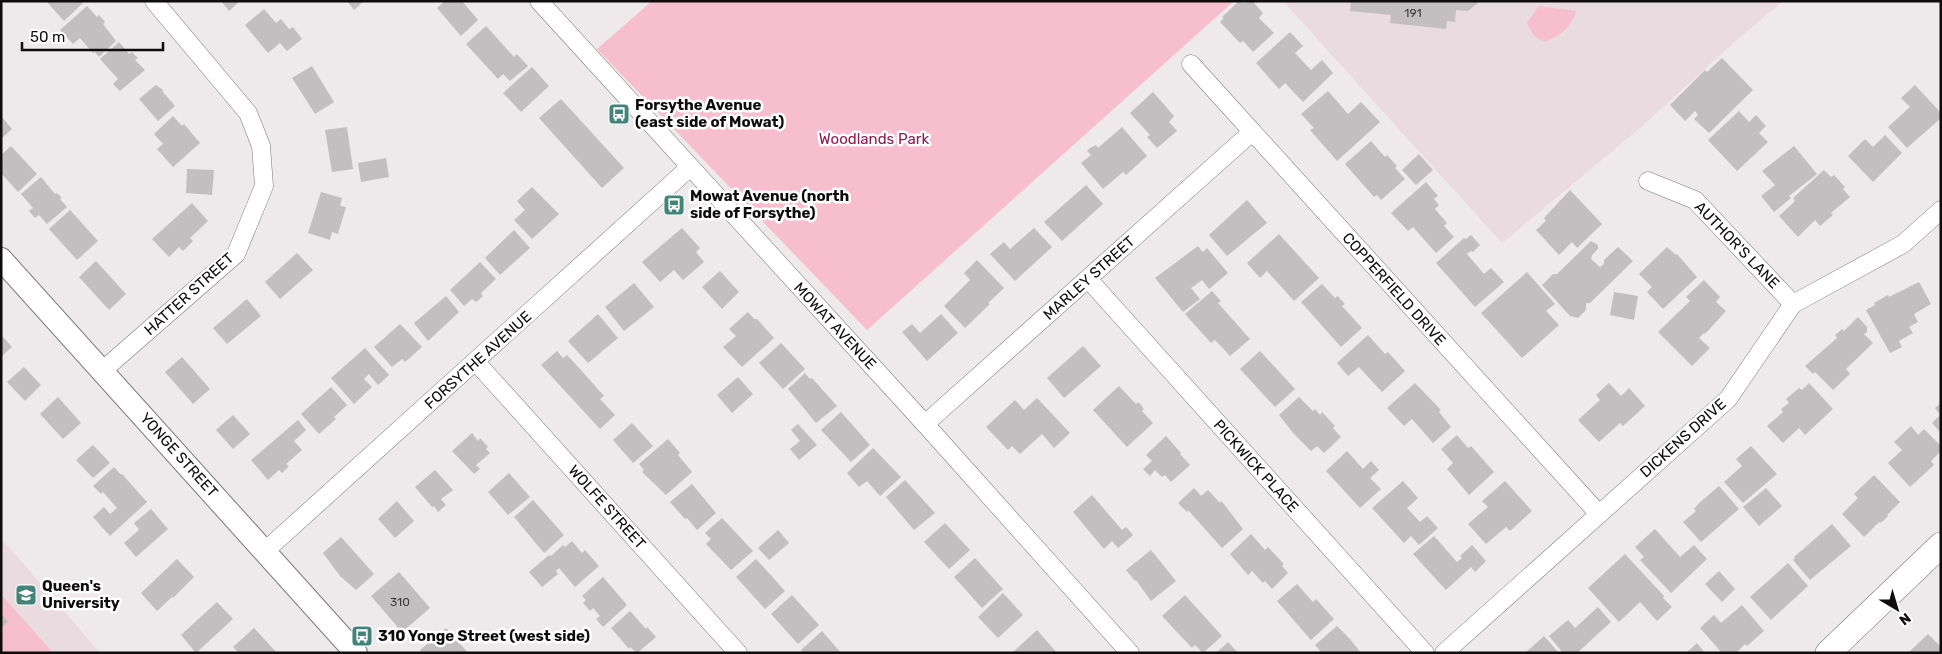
<svg xmlns="http://www.w3.org/2000/svg" width="1942" height="654" viewBox="0 0 1942 654" font-family="Rubik,sans-serif">
	<style>
		.built { fill: #e9dbdf }
		.green { fill: #f7becf }
		.building { fill: #c3bfc0 }
		.lines { fill: none; stroke-linecap: round; stroke-linejoin: round }
		.minor-casing { stroke: #7c7779; stroke-width: 19 }
		.tertiary-casing { stroke: #7c7779; stroke-width: 24 }
		.secondary-casing { stroke: #7c7779; stroke-width: 26 }
		.minor { stroke: #fff; stroke-width: 18 }
		.tertiary { stroke: #fff; stroke-width: 22 }
		.secondary { stroke: #fff; stroke-width: 25 }
		.labels { text-anchor: middle; dominant-baseline: central; stroke-width: 5; stroke-linejoin: round; paint-order: stroke }
		.number-label { font-size: 12px; fill: #3b393a }
		.poi-label { font-size: 15px; font-weight: bold; fill: #0e0c0d; stroke: #fff; text-anchor: start }
		.park-label { font-size: 15px; fill: #91194f; stroke: #fff }
		.street-label { font-size: 15px; fill: #0e0c0d; stroke: #fff }
	</style>
	<rect width="100%" height="100%" fill="#eee9ea"/>
	<g class="built">
		<path d="M1283,1H1783L1740,37L1641,127L1502,243Z"/>
		<path d="M1,538L100,653H1Z"/>
	</g>
	<g class="green">
		<path d="M652,1H1234L867,330L597,49Z"/>
		<path d="M1539,6L1576,11C1573,25 1559,37 1545,42L1534,36L1527,23Z"/>
		<path d="M1,594L53,653H1Z"/>
	</g>
	<g class="building">
		<path d="M46,1H82L83,3L64,21Z"/>
		<path d="M221,1H240L229,11Z"/>
		<path d="M347,1H364L354,10Z"/>
		<path d="M445,1H462L478,20L461,36L437,8Z"/>
		<path d="M1239,1L1242,3L1256,1L1254,3L1263,13L1259,18L1274,33L1253,52L1243,41L1240,43L1220,22L1224,18L1222,17Z"/>
		<path d="M1351,1H1480L1468,11L1456,10L1455,22L1447,21L1446,29L1390,23L1391,15L1350,11Z"/>
		<path d="M87,6L97,17L99,15L105,22L103,24L116,41L99,57L95,52L93,53L80,38L73,44L60,30Z"/>
		<path d="M264,9L276,23L281,19L289,29L293,27L302,39L287,51L280,43L268,53L245,25Z"/>
		<path d="M486,26L514,57L517,54L528,66L510,81L503,74L498,79L466,44Z"/>
		<path d="M1290,32L1303,46L1295,53L1311,70L1322,60L1333,73L1303,102L1285,83L1279,89L1256,63Z"/>
		<path d="M119,42L129,54L132,52L138,58L135,60L145,70L120,91L113,84L118,79L100,59Z"/>
		<path d="M1722,58L1753,90L1709,133L1694,119L1698,115L1695,111L1685,121L1670,105L1705,70L1707,72Z"/>
		<path d="M312,66L334,102L315,114L292,78Z"/>
		<path d="M532,67L549,86L521,112L503,93Z"/>
		<path d="M156,85L163,90V92L175,106L158,121L139,99Z"/>
		<path d="M1915,85L1941,113V118L1907,148L1888,127L1910,107L1901,98Z"/>
		<path d="M1328,91L1348,114L1361,102L1380,122L1337,161L1310,130L1314,128L1301,114Z"/>
		<path d="M1153,92L1174,116L1169,122L1177,131L1157,148L1147,137L1150,135L1130,113Z"/>
		<path d="M561,99L624,168L602,188L539,118Z"/>
		<path d="M1739,111L1749,122L1756,115L1765,125L1766,126L1759,133L1768,142L1737,171L1708,140Z"/>
		<path d="M1,116L12,129L1,139Z"/>
		<path d="M173,116L182,126L184,124L200,143L173,167L157,149L163,144L154,134Z"/>
		<path d="M347,127L353,169L332,172L325,130Z"/>
		<path d="M1122,127L1147,156L1126,175L1123,172L1103,189L1081,163L1091,155L1087,151L1090,148L1096,145L1098,148Z"/>
		<path d="M1885,135L1902,153L1873,182L1848,156L1865,139L1873,147Z"/>
		<path d="M1371,141L1385,157L1387,155L1397,166L1395,168L1405,179L1381,200L1377,195L1374,197L1345,164Z"/>
		<path d="M11,146L37,174L18,192L1,173V155Z"/>
		<path d="M1794,146L1817,174L1789,196L1791,198L1774,212L1761,196L1775,185L1762,171Z"/>
		<path d="M1419,154L1433,170L1416,185L1402,170Z"/>
		<path d="M386,158L389,177L361,182L358,163Z"/>
		<path d="M187,169L214,170L212,195L186,193Z"/>
		<path d="M1824,170L1831,177L1834,175L1845,187L1843,189L1850,197L1831,213L1833,215L1820,226L1815,220L1798,237L1779,216L1795,201L1793,198Z"/>
		<path d="M41,177L55,194L57,193L62,198L60,199L67,207L47,224L39,215L35,218L29,211L33,208L21,194Z"/>
		<path d="M1426,182L1438,196L1434,199L1439,205L1435,209L1447,223L1444,226L1454,237L1436,253L1413,227L1408,231L1391,213Z"/>
		<path d="M1086,185L1103,204L1062,241L1044,222Z"/>
		<path d="M532,187L559,214L532,239L514,220L525,210L517,201Z"/>
		<path d="M1570,190L1602,224L1577,248L1572,242L1559,255L1536,230L1546,221L1544,218Z"/>
		<path d="M321,192L342,198L340,206L346,207L338,234L332,232L330,240L308,233Z"/>
		<path d="M1247,200L1267,223L1227,256L1209,235Z"/>
		<path d="M192,203L208,221L190,238L193,241L183,251L179,247L169,257L152,239Z"/>
		<path d="M70,210L98,241L77,260L49,229Z"/>
		<path d="M682,228L700,248L696,252L704,262L683,280L674,270L660,282L642,262Z"/>
		<path d="M1034,228L1052,247L1015,281L990,254L1004,242L1010,249Z"/>
		<path d="M514,230L530,248L500,275L485,258Z"/>
		<path d="M1279,234L1319,278L1294,301L1267,271L1260,278L1247,263Z"/>
		<path d="M1471,235L1480,245L1473,252L1471,251L1467,254L1484,274L1491,268L1504,282L1475,307L1436,263L1464,238L1466,239Z"/>
		<path d="M1591,241L1598,245V249L1592,255L1591,259L1600,267L1604,264V260L1618,247L1633,261L1590,303H1586V310L1578,318L1570,316L1542,285L1553,274H1557Z"/>
		<path d="M1198,246L1203,252L1207,248L1228,273L1209,289L1202,280L1191,288L1200,299L1183,312L1155,278Z"/>
		<path d="M1667,247L1676,255L1677,254L1697,277L1663,309L1647,292L1652,287L1639,274Z"/>
		<path d="M297,253L313,270L280,299L265,282Z"/>
		<path d="M977,260L1004,288L988,303L990,304L965,328L944,306L970,280L964,273Z"/>
		<path d="M96,261L126,294L109,310L79,277Z"/>
		<path d="M480,262L496,279L481,293L483,296L476,302L472,299L464,306L450,290Z"/>
		<path d="M720,271L739,292L722,309L702,287Z"/>
		<path d="M1527,272L1555,304L1546,311L1559,325L1522,358L1481,313Z"/>
		<path d="M1704,280L1720,297L1716,302L1726,311L1705,334L1704,333L1699,338L1710,348L1692,366L1658,332L1690,301L1686,297Z"/>
		<path d="M1919,282L1931,304L1914,314L1918,322L1909,327L1913,333L1899,341L1902,347L1890,353L1866,310L1875,305L1874,303L1888,295L1889,297Z"/>
		<path d="M634,283L654,307L624,331L605,307Z"/>
		<path d="M1322,284L1335,298L1338,296L1340,299L1345,304L1342,306L1362,328L1341,347L1301,302Z"/>
		<path d="M1212,291L1221,301L1218,303L1250,339L1230,356L1215,340L1211,343L1185,314Z"/>
		<path d="M1614,292L1638,296L1634,320L1610,315Z"/>
		<path d="M446,296L459,312L428,341L414,323Z"/>
		<path d="M247,299L261,316L227,344L213,328Z"/>
		<path d="M748,312L754,319H757L774,338L742,367L723,347L736,336L729,329Z"/>
		<path d="M598,314L618,338L588,363L568,341Z"/>
		<path d="M941,314L958,333L927,361L902,332L912,324L920,333Z"/>
		<path d="M1858,317L1867,327V332L1864,334L1873,343L1846,369L1850,374L1833,390L1815,372L1813,374L1805,366L1837,338L1835,335L1842,329L1844,331Z"/>
		<path d="M400,324L422,347L405,362L402,359L392,367L374,347Z"/>
		<path d="M1,335L12,347L1,357Z"/>
		<path d="M1368,335L1385,354L1388,352L1405,371L1382,392L1359,367L1348,376L1337,363Z"/>
		<path d="M781,343L805,369L783,389L759,363Z"/>
		<path d="M1083,346L1101,366L1064,398L1047,378Z"/>
		<path d="M365,348L389,375L378,385L369,374L364,379L372,387L354,404L331,378Z"/>
		<path d="M557,351L563,358L567,355L580,369L604,396L600,399L615,415L600,429L541,365Z"/>
		<path d="M1260,351L1295,389L1275,407L1240,369Z"/>
		<path d="M182,357L210,389L193,404L165,372Z"/>
		<path d="M24,367L41,385L25,401L7,382Z"/>
		<path d="M805,373L810,379L812,378L837,406L816,423L788,389Z"/>
		<path d="M738,377L753,394L732,413L717,395Z"/>
		<path d="M1415,383L1441,410L1439,412L1451,427L1433,443L1412,419L1404,426L1387,408Z"/>
		<path d="M1609,383L1621,396L1629,388L1645,406L1623,426L1620,423L1599,442L1578,420L1600,400L1596,395Z"/>
		<path d="M1809,383L1833,409L1805,435L1799,428L1783,443L1767,426L1783,412L1781,409L1789,403L1786,399L1799,388L1802,390Z"/>
		<path d="M1119,386L1136,404L1138,402L1141,405L1144,409L1142,411L1153,423L1127,447L1093,410Z"/>
		<path d="M331,387L347,405L334,417L336,419L319,434L301,414Z"/>
		<path d="M58,397L81,423L63,439L40,414Z"/>
		<path d="M1299,397L1313,411L1315,409L1320,415L1322,412L1335,426L1333,428L1341,437L1324,453L1317,446L1311,451L1294,434L1279,415Z"/>
		<path d="M1037,398L1070,433L1054,448L1042,434L1020,454L1012,446L1008,450L986,427L1015,400L1024,410Z"/>
		<path d="M1941,403V433L1932,423L1940,415L1935,408Z"/>
		<path d="M841,412L870,445L851,462L821,430Z"/>
		<path d="M233,415L250,434L233,449L216,430Z"/>
		<path d="M298,420L306,430L294,441L302,450L286,464L289,466L282,473L279,470L268,480L251,460Z"/>
		<path d="M632,423L653,446L633,463L613,440Z"/>
		<path d="M798,424L817,445L799,460L790,449L800,441L791,430Z"/>
		<path d="M1911,426L1918,435L1924,429L1941,446V451L1931,461L1934,465L1910,487L1888,463L1902,450L1894,442Z"/>
		<path d="M472,433L478,441L480,438L488,447L486,449L490,453L476,465L480,469L474,474L452,451Z"/>
		<path d="M1457,435L1468,448L1471,446L1494,472L1469,495L1447,469L1453,463L1441,449Z"/>
		<path d="M1166,436L1181,453L1180,454L1190,465L1171,482L1165,475L1162,477L1155,470L1150,476L1143,469L1152,461L1146,455Z"/>
		<path d="M668,439L680,453L678,455L692,472L666,495L642,472L644,470L639,464Z"/>
		<path d="M93,445L110,463L93,478L76,460Z"/>
		<path d="M1751,446L1777,474L1743,503L1724,482L1742,466L1736,459Z"/>
		<path d="M873,448L901,477L880,496L867,481L859,487L847,473Z"/>
		<path d="M1347,451L1363,469L1371,461L1379,470L1370,478L1381,489L1360,508L1326,471Z"/>
		<path d="M114,467L120,474H122L147,502L110,536L93,517L104,507L110,514L117,508L103,492L101,494L93,486Z"/>
		<path d="M435,470L453,490L441,499L446,505L438,512L434,506L432,507L415,487Z"/>
		<path d="M509,473L530,497L508,515L488,492Z"/>
		<path d="M1874,475L1900,502L1887,515L1888,516L1884,520L1880,523L1879,522L1864,537L1842,514L1858,498L1854,494Z"/>
		<path d="M905,480L935,513L914,530L886,497Z"/>
		<path d="M1403,481L1418,498L1407,508L1420,522L1427,516L1438,528L1419,545L1411,536L1404,543L1372,508Z"/>
		<path d="M1505,481L1532,511L1510,531L1506,527L1486,544L1468,524L1488,507L1482,501Z"/>
		<path d="M692,484L716,513L697,530L687,518L685,519L670,502Z"/>
		<path d="M1719,486L1739,509L1701,542L1683,522L1696,511L1694,509L1698,504Z"/>
		<path d="M1194,488L1201,496L1208,490L1220,503L1221,501L1223,503L1243,529L1222,548L1188,510L1187,512L1178,503Z"/>
		<path d="M1766,488L1782,506L1759,526L1743,507Z"/>
		<path d="M1092,495L1122,530L1126,527L1133,535L1118,548L1112,541L1104,549L1073,512Z"/>
		<path d="M533,500L564,535L544,553L514,517Z"/>
		<path d="M397,501L414,521L395,538L378,519Z"/>
		<path d="M151,509L168,529L136,557L124,543L139,530L134,523Z"/>
		<path d="M722,518L753,551L731,570L706,544L711,539L705,533Z"/>
		<path d="M945,523L970,550L949,569L924,542Z"/>
		<path d="M1832,524L1851,546L1810,580L1793,560L1795,558L1794,557Z"/>
		<path d="M1655,529L1680,557L1694,545L1707,559L1671,593L1640,560L1644,557L1635,547Z"/>
		<path d="M778,530L789,543L769,560L758,548Z"/>
		<path d="M1251,534L1265,550L1268,547L1284,564L1282,566L1288,573L1272,589L1265,581L1263,583L1252,571L1248,575L1230,554Z"/>
		<path d="M1434,536L1457,562L1462,558L1460,556L1472,545L1486,561L1475,572L1471,567L1446,590L1413,554Z"/>
		<path d="M341,537L374,574L356,590L340,576L323,553Z"/>
		<path d="M572,541L582,553L585,550L599,566L575,587L559,568L556,571L558,574L542,587L529,572L549,555L551,556L563,545L565,547Z"/>
		<path d="M1151,550L1176,581L1151,601L1136,580L1135,581L1126,570Z"/>
		<path d="M1625,554L1664,596L1663,598L1672,607L1657,621L1640,602L1619,622L1588,588Z"/>
		<path d="M975,558L1003,589L982,608L954,577Z"/>
		<path d="M177,559L194,577L173,598L172,597L157,611L141,593Z"/>
		<path d="M756,559L785,591L765,609L736,577Z"/>
		<path d="M1788,563L1808,586L1771,620L1750,597Z"/>
		<path d="M1719,571L1735,589L1722,602L1705,584Z"/>
		<path d="M399,572L430,608L402,632L371,596Z"/>
		<path d="M603,577L627,605L603,627L596,619L600,616L593,608L590,611L583,603L586,600L582,596Z"/>
		<path d="M1297,584L1313,602L1316,599L1334,619L1311,640L1277,601Z"/>
		<path d="M1003,593L1023,615L998,638L978,617Z"/>
		<path d="M792,595L819,625L798,644L771,614Z"/>
		<path d="M1185,595L1222,636L1203,653L1195,645L1192,648L1162,616Z"/>
		<path d="M217,602L233,619L196,653L181,635Z"/>
		<path d="M1742,605L1764,631L1747,646L1745,644L1736,653H1722L1700,628L1714,615L1721,623Z"/>
		<path d="M1598,607L1611,622L1577,653H1563L1549,636L1568,620L1575,628Z"/>
		<path d="M630,611L646,629L647,627L656,637L637,653L630,647L629,649L611,628Z"/>
		<path d="M1,613L8,622L1,628Z"/>
		<path d="M1337,626L1350,639L1361,653H1322L1315,645Z"/>
		<path d="M254,628L277,653H239L233,647Z"/>
		<path d="M446,628L468,653H422L420,650Z"/>
		<path d="M1037,630L1057,653H1012Z"/>
		<path d="M822,631L841,653H803L801,650Z"/>
		<path d="M1928,634L1941,647V653H1908Z"/>
		<path d="M1544,636L1559,653H1525L1543,637Z"/>
		<path d="M1228,642L1238,653H1216L1227,643Z"/>
		<path d="M1697,643L1705,653H1686Z"/>
	</g>
	<g class="lines">
		<g class="minor-casing">
			<g id="minor">
				<path d="M539,1L925,424L1130,653"/>
				<path d="M1191,64L1598,513"/>
				<path d="M1648,181L1695,200L1793,304"/>
				<path d="M1088,279L1425,653"/>
				<path d="M476,362L738,653"/>
				<path d="M102,371L236,254L264,186L261,146L248,113L154,1"/>
				<path d="M925,424L1252,132"/>
				<path d="M265,551L689,168"/>
				<path d="M1444,653L1728,399L1793,304L1903,244L1941,210"/>
			</g>
		</g>
		<g class="tertiary-casing">
			<path id="tertiary" d="M1,259L356,653"/>
		</g>
		<g class="secondary-casing">
			<path id="secondary" d="M1828,653L1941,545"/>
		</g>
		<use href="#minor" class="minor"/>
		<use href="#tertiary" class="tertiary"/>
		<use href="#secondary" class="secondary"/>
	</g>
	<defs>
		<g id="bus-square" transform="scale(1.125)"><rect x="-9" y="-9" width="18" height="18" rx="4" fill="#428578" stroke="#fff"/><path d="M-5-6H5V4H4V6H2V4H-2V6H-4V4H-5ZM-3.5-4V0h7V-4ZM-3.5 1.2v1.5H-2V1.2ZM2 1.2v1.5H3.5V1.2Z" fill="#fff"/></g>
		<g id="university-square" transform="scale(1.125)"><rect x="-9" y="-9" width="18" height="18" rx="4" fill="#428578" stroke="#fff"/><path d="M0-5L7-2L0 1L-7-2ZM-4 1L0 2.5L4 1V4Q0 6-4 4Z" fill="#fff"/></g>
	</defs>
	<g fill-rule="evenodd">
		<use href="#bus-square" x="619" y="114"/>
		<use href="#bus-square" x="674" y="205"/>
		<use href="#university-square" x="26" y="595"/>
		<use href="#bus-square" x="362" y="636"/>
	</g>
	<g class="labels">
		<g class="number-label">
			<text x="1413" y="13">191</text>
			<text x="400" y="602">310</text>
		</g>
		<g class="poi-label">
			<text x="635" y="105">Forsythe Avenue<tspan x="635" dy="17">(east side of Mowat)</tspan></text>
			<text x="690" y="196">Mowat Avenue (north<tspan x="690" dy="17">side of Forsythe)</tspan></text>
			<text x="42" y="586">Queen's<tspan x="42" dy="17">University</tspan></text>
			<text x="378" y="636">310 Yonge Street (west side)</text>
		</g>
		<g class="park-label">
			<text x="874" y="139">Woodlands Park</text>
		</g>
		<g class="street-label">
			<text transform="translate(1737 245) rotate(46)">AUTHOR'S LANE</text>
			<text transform="translate(1089 278) rotate(-42)">MARLEY STREET</text>
			<text transform="translate(1394 289) rotate(48)">COPPERFIELD DRIVE</text>
			<text transform="translate(189 294) rotate(-42)">HATTER STREET</text>
			<text transform="translate(835 326) rotate(47)">MOWAT AVENUE</text>
			<text transform="translate(478 360) rotate(-42)">FORSYTHE AVENUE</text>
			<text transform="translate(1683 438) rotate(-42)">DICKENS DRIVE</text>
			<text transform="translate(179 455) rotate(48)">YONGE STREET</text>
			<text transform="translate(1256 466) rotate(48)">PICKWICK PLACE</text>
			<text transform="translate(607 507) rotate(48)">WOLFE STREET</text>
		</g>
	</g>
	<rect width="1942" height="654" fill="none" stroke="#0e0c0d" stroke-width="5"/>
	<g transform="translate(1897 609) rotate(142)" stroke="#ffffff" stroke-width="4" paint-order="stroke">
	<path d="M0-4L9 19L0 12L-9 19Z" fill="#0e0c0d"/>
	<text y="-8" font-size="14" font-weight="bold" text-anchor="middle" fill="#0e0c0d">N</text>
	</g>
	<path d="M22 42v8h141v-8" fill="none" stroke="#0e0c0d" stroke-width="2.5"/>
	<text x="30" y="42" font-size="15" fill="#0e0c0d" stroke="#ffffff" stroke-width="4" paint-order="stroke">50 m</text>
</svg>
